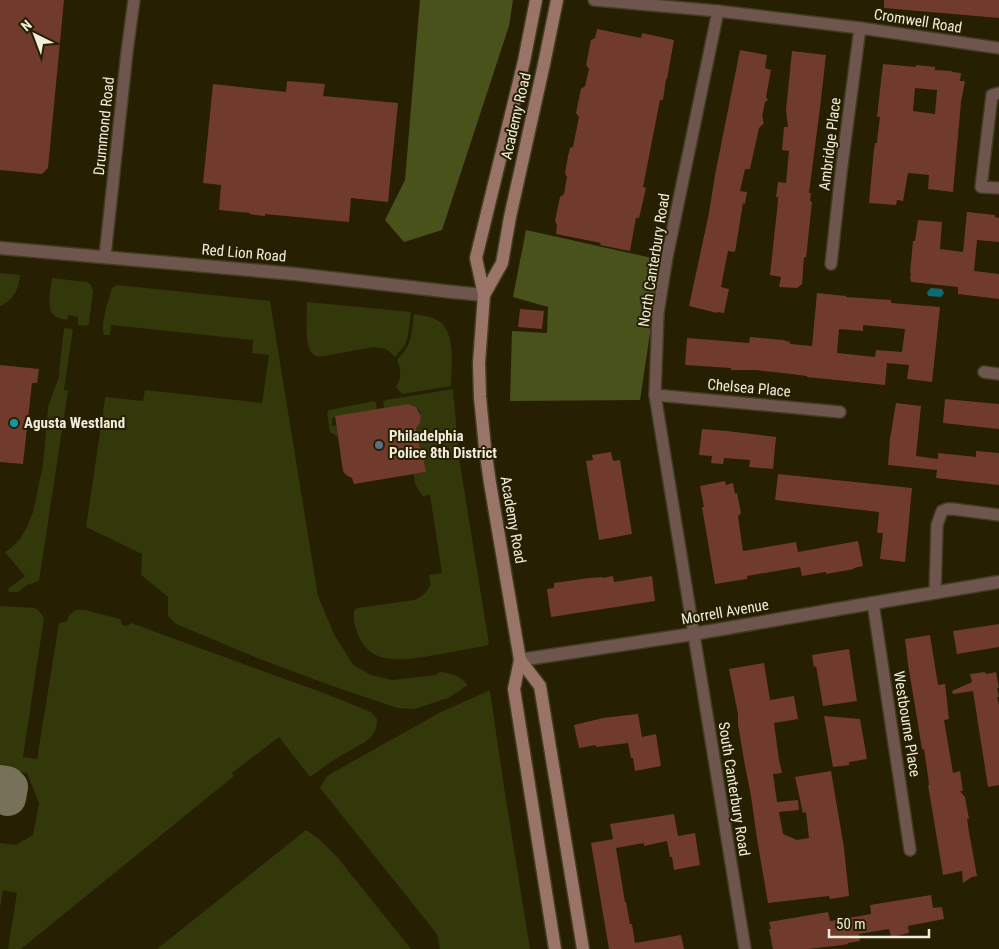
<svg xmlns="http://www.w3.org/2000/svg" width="999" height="949" viewBox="0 0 999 949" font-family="'Roboto Condensed',sans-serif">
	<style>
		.green { fill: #32380a }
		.forest { fill: #4a521b }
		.water { fill: #0e6a6d }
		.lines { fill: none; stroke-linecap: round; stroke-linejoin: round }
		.taxiway { stroke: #767158; stroke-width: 36 }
		.building { fill: #703b2c; fill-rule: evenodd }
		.minor-casing { stroke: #423c21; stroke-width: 14 }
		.tertiary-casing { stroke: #423c21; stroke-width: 15 }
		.secondary-casing { stroke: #423c21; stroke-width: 15 }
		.minor { stroke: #6e564e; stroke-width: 11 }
		.tertiary { stroke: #6e564e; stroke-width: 12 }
		.secondary { stroke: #9b7468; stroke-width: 12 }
		.culture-dot { fill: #0f9aa8; stroke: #261f02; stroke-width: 2 }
		.service-dot { fill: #5c6f8a; stroke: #261f02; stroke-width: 2 }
		.labels { text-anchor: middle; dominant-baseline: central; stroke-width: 4; stroke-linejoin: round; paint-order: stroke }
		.street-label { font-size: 15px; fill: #f1eddc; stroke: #261f02 }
		.poi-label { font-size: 15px; font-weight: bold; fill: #f1eddc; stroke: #261f02; text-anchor: start }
	</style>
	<rect width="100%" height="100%" fill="#261f02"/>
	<g class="green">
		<path d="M0,273L20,275C19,289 13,301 0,306Z"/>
		<path d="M52,278L87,282L91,285L93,292L89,323L86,326L78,325V317L68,315L67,320C62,319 55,318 52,313C47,305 51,287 52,278Z"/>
		<path d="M117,285L270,301L318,596L334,634L353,665L371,675L392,680L436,675L440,672C452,673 460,676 468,685L450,697L415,709L397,708L324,683L257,658L176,624L168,616V597L141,575L142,554L86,527L105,399L106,397L143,401L145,390L262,403L269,355L252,353L253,340L111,325L110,335H104C100,322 109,301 112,288Z"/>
		<path d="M307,302L411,312L408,335L405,345L395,357L386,349L373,347L325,356C321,357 317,357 313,354C304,347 307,313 307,302Z"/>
		<path d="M414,314C421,315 430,316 437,320C457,331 451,367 451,386L402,394L396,387C402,378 401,369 397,360C413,344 411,335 414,314Z"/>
		<path d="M64,328L73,329L64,390L68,391L39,581L27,585L18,592H9L8,589L25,576L5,552L11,548L20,539L28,525L33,512L43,465L48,407L60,374L59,372Z"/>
		<path d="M453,389L459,458L489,644L485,646C468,649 452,652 435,655C409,659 373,668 359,637C355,628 353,621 354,611L357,608L414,600C420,598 428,592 430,585C431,582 429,579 429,575L442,573L430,495L423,496C417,489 414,483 414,474L426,472L422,450L420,448L416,427C420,422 422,418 420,412C414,399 395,407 384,408L383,402L386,400Z"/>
		<path d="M374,401L376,403L377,410L334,417L332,419V426L336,425L338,437L330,432L327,413L329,410Z"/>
		<path d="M0,606L35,608L39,611L44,618L23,757L37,759L59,623L66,622L69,616L75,610H85L120,619L122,625L127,626L131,623L329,695L371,712L377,719L376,729L372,736L365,742L332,761L310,777L279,737L232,773L234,776L21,949H8L17,893L3,890L0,908V843L16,845L33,835L39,803L27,773L0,769Z"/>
		<path d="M488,691H490L504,787L530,949H440L437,934L320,788L327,776L371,751L441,712Z"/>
		<path d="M306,830L318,838L338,858L411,949H157Z"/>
	</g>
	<g class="forest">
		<path d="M420,0H513L509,26L442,230L404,242L385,220L405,180Z"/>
		<path d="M526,230L661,260L640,400L510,401L512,331L547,333L548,307L513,297Z"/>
	</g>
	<path class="water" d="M931,288L942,289L944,293L941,297L928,296L927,292Z"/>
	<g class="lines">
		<path class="taxiway" d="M0,783L7,784L10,787L8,798"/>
	</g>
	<g class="building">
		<path d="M0,0H64L48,168L42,174L0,170Z"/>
		<path d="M884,0H999V18L884,8Z"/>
		<path d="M597,29L641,38L642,33L674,40L667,79H666L663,100H660L643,187L646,188L639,218H636L630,251L600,245L601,243L556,234L557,225L555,221L560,197L564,194L567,177L565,173L568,156L570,148L573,147L579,117L576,113L581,89L585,86L589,69L586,65L591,40L595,38Z"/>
		<path d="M740,50L767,55L765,68L771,70L766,97L768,100L765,102L762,117H763V121L764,123L759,128L750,169H745L740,191L747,192L745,204L743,203L735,252L728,251L721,287L729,289L724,313L717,312V313L689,306L709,213L715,175Z"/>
		<path d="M792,51L826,55L820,108L809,193H811L810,201L812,202L806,258L804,257L802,284L797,288L779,287L781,277L770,275L778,201V197H776L778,182L786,183L789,151L782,150L784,127H788L786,110Z"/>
		<path d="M883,64L916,67V65L935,67V70L951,71L952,72L961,73L960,81H965L961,102L953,192L928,189L929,175L908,173L903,201L897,200L896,205L869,203L874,149L875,143H877V141L880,117H877ZM915,88L937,90L935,114L913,111Z"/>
		<path d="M287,81L325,84L323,96L398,103L388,202L351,198L349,222L265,214V216L249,214L250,213L219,210L221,185L203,183L213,84L286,92Z"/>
		<path d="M967,212L995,215V217L999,218V242L977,240L974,271L999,274V299L958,294V287L911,282V280L910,279L911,273H910L913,241H915L918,220L942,222L940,249L963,252Z"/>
		<path d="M817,293L846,296V297L891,300V303L940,307L932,382L907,379L909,365L887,363L885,385L807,377V376L783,373L756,370H731V368L685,365L687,338L749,343L750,337L783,340L790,342V344L812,346ZM863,325L905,329L902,352L876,350L875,357L837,353L839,329L863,331Z"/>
		<path d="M520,309L544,311L542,329L518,327Z"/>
		<path d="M0,365L39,369L37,383H32L23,464L0,462Z"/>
		<path d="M945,399L999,404V429L943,423Z"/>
		<path d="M896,403L921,406L916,456L938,459V453L976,457V451L999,453V485L936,478L937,470L888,465L890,439Z"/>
		<path d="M408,404L416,407L421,416L420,423L416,428L420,448L422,450L426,472L354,484L352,478L346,475L343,471L335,416Z"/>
		<path d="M702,429L727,431L776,437L773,469L749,467L750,460L724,458L723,464L711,463L712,456L699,455Z"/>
		<path d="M611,452L613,461L620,460L632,534L599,540L586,461L593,460L592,455Z"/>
		<path d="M778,474L912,488L905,562L880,559L883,533H877L879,512L775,500Z"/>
		<path d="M725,481L726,485L733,483L735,494L737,493L741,513L738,516L743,551L796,542L798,552L858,541L863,566L854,568V569L826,574V572L802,576L800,567L747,576V579L715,584L702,507H704L700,486Z"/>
		<path d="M613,576L614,582L652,576L655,601L551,617L547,589L554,588V583L589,578L602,577V578Z"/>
		<path d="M999,624V647L957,654L953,631Z"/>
		<path d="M930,635L938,685L945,684L949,719L944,720L953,773L960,771L963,791H960L965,797L969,819H967L969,832L977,876L972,877L963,883L962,871L943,875L928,785H929L928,776L924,749H922L908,664L905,639Z"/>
		<path d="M849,649L857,701L823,706L816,666L814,667L812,655Z"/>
		<path d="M764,663L770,700L794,696L798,719L774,723L779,760L782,773L773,774L777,802L798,800L799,810L779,812L783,834L797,840L809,838L806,812L803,813L795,777L831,771L844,848L849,896L830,899L829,896L768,903L757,839L751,796L745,766L738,724V714L729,669Z"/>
		<path d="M985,672L986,674L996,672L999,688H997L999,697H997L999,705V785L988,787L973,691L953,694L952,691L972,682L970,674Z"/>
		<path d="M638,714L642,737L656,734L661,766L635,771L633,758H631L628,743L596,747V745L579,748L574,725L603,718Z"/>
		<path d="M824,716L860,719L867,759L849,762V765L833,767Z"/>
		<path d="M674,814L678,836L695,833L700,865L674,870L672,857H670L667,841L644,846V843L616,848L625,902H626L630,924H632L635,943L681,935L684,949H609L591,843L613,839L610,824Z"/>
		<path d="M931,895L933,908L942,907L944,919L908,926L909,933L891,937L889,929L859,934L860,941L848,943V944L843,945L808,949H773L769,929H771L769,922L828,912L830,921L871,914L870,905Z"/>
	</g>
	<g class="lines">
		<g class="minor-casing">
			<g id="minor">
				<path d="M594,0L718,11L860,28L999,48"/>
				<path d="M718,11L667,257L658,313L655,395L745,949"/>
				<path d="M999,93L992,95L981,187L999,188"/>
				<path d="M105,256L127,52L134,0"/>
				<path d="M831,264L841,173L860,28"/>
				<path d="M984,372L999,374"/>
				<path d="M655,395L840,412"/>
				<path d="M935,593L937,525L942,511L947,509H953L999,515"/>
				<path d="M873,603L910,850"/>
			</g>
		</g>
		<g class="tertiary-casing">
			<g id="tertiary">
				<path d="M0,248L295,274L453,292L484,295"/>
				<path d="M520,660L693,634L873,603L999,582"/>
			</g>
		</g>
		<g class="secondary-casing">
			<g id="secondary">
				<path d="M536,0L524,61L476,258L484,295L479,363L480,397L485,448L490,483L520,660L514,689L555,949"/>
				<path d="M484,295L502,263L510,217L544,64L557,0"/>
				<path d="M520,660L540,686L583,949"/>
			</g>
		</g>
		<use href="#minor" class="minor"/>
		<use href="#tertiary" class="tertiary"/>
		<use href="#secondary" class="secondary"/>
	</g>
	<circle class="culture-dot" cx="14" cy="423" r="5"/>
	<circle class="service-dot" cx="379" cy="445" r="5"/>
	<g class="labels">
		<g class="street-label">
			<text transform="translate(918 21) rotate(9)">Cromwell Road</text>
			<text transform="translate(516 116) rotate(-77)">Academy Road</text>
			<text transform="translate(104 126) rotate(-84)">Drummond Road</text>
			<text transform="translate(830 144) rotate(-83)">Ambridge Place</text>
			<text transform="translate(244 253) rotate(5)">Red Lion Road</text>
			<text transform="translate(654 260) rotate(-81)">North Canterbury Road</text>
			<text transform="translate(749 388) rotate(5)">Chelsea Place</text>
			<text transform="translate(513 520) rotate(80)">Academy Road</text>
			<text transform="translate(725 612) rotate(-10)">Morrell Avenue</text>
			<text transform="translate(907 724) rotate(81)">Westbourne Place</text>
			<text transform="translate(734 789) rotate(81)">South Canterbury Road</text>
		</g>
		<g class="poi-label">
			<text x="24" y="423">Agusta Westland</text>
			<text x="389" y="436">Philadelphia<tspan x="389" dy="17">Police 8th District</tspan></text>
		</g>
	</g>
	<g transform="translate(35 35) rotate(318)" stroke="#261f02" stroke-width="4" paint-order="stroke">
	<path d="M0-4L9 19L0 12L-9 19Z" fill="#f1eddc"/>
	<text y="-8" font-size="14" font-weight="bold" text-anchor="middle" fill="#f1eddc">N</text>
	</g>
	<path d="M829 929v8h100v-8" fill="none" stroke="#f1eddc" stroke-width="2.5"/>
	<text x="836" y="929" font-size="15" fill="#f1eddc" stroke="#261f02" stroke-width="4" paint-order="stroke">50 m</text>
</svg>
